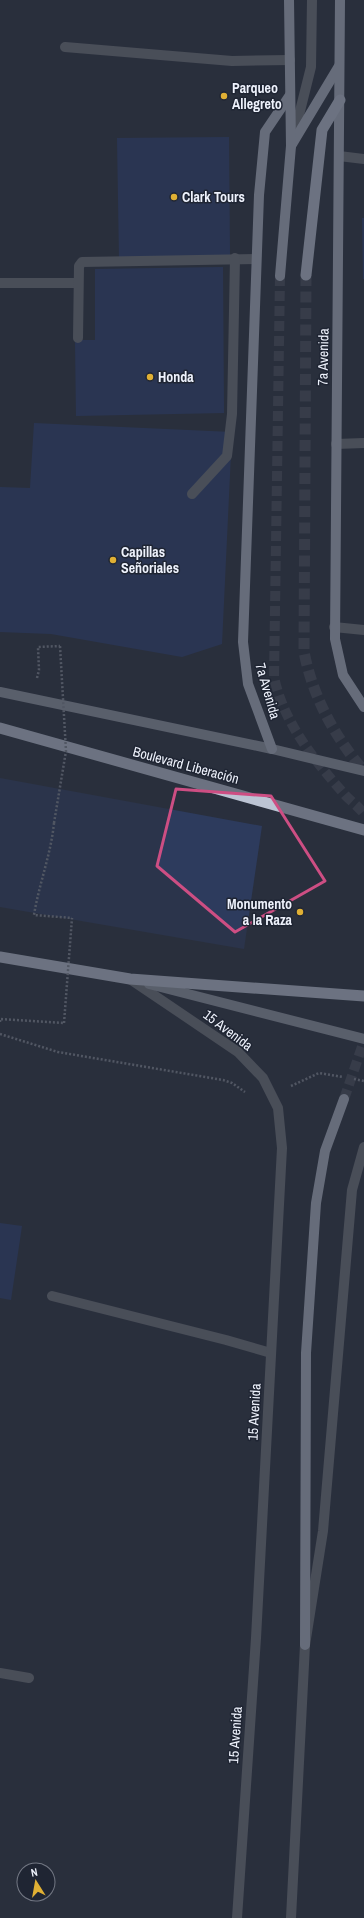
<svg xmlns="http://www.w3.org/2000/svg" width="364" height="1918" viewBox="0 0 364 1918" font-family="'Archivo Narrow',sans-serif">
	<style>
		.green { fill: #2d3b5d }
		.building { fill: #2a3d6e }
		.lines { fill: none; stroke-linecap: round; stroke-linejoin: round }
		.primary-tunnel { stroke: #474c5a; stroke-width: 10; stroke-dasharray: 10 5; stroke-linecap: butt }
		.trunk-tunnel { stroke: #474c5a; stroke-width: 11; stroke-dasharray: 11 5.5; stroke-linecap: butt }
		.path { stroke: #828793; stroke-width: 2.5; stroke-dasharray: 2 2; stroke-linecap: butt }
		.service { stroke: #6f737a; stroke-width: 10 }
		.minor { stroke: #6f737a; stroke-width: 10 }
		.tertiary { stroke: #6f737a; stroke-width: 10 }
		.secondary { stroke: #9399a5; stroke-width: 10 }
		.primary { stroke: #afb6c6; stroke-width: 10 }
		.trunk { stroke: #bcc4d4; stroke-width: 11 }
		.path-bridge { stroke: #828793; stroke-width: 2.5; stroke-dasharray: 2 2; stroke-linecap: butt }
		.marked { fill: none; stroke: #cd4e83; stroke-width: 3; stroke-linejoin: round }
		.poi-dot { fill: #e0b034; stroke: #1f2533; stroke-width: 1.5 }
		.labels { text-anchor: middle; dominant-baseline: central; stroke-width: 3; stroke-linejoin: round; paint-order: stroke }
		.poi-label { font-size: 14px; font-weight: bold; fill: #eef2fc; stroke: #1f2533; text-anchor: start }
		.street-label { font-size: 14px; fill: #eef2fc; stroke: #1f2533 }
	</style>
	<rect width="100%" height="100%" fill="#292f3d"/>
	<path class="green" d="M0,778L262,826L244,949L0,907Z"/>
	<g class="building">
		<path d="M229,137L230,256L119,257L117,138Z"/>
		<path d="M362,218H364V279H363Z"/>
		<path d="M223,267L224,413L76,416L75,340H95V269Z"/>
		<path d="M34,423L232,432L222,644L182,657L51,634L0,632V487L30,488Z"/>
		<path d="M0,1223L22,1226L11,1300L0,1298Z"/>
	</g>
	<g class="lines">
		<g class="primary-tunnel">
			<path d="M280,276L274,677C284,724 315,761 346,796C352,802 359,807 364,814"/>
			<path d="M344,1099L364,1041"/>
		</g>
		<path class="trunk-tunnel" d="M306,275L304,652C313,697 334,736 364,771"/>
		<g class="path">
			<path d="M37,678L39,670L38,647L60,646"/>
			<path d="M54,823C51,854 39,884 34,915L72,918"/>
			<path d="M0,1022V1019L64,1023"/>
			<path d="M0,1034L58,1052L223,1080L232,1083L245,1092"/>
			<path d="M354,1079L364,1081"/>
			<path d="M291,1086L319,1073L343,1077"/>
		</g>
		<g class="service">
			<path d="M65,47L232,61L290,60"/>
			<path d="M293,139L311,67L312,0"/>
			<path d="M339,156L364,159"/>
			<path d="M0,283H78"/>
			<path d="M78,338L79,266L82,262L256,259"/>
			<path d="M192,494L227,456L232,414L235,258"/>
			<path d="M334,627L364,630"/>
			<path d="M52,1296L226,1340L271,1353"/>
		</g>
		<g class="minor">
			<path d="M336,444L364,443"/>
			<path d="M0,1673L29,1678"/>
		</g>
		<g class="tertiary">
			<path d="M130,979L238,1052L263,1078L278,1108L282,1148L256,1638L237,1918"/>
			<path d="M291,1918L305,1645L323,1531L352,1190L364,1147"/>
		</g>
		<g class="secondary">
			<path d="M0,692L272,749L364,771"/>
			<path d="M149,984L364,1039"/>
		</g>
		<g class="primary">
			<path d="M340,0L335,639L343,675L364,707"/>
			<path d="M291,146L339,66"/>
			<path d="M280,276L291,146L289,0"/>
			<path d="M272,749L248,684L243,642L259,195L265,132L290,95"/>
			<path d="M305,1645L306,1353L316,1203L325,1151L344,1099"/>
		</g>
		<g class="trunk">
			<path d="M306,275L322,130L340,100"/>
			<path d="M0,728L364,830"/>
			<path d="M0,957L130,979L364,996"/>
		</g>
		<g class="path-bridge">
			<path d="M54,823L66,751L60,646"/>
			<path d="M64,1023L72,918"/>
		</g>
	</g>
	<path d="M0 0H364V1918H0ZM176,789L271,796L325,881L235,932L157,866Z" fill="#292f3d" fill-opacity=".55" fill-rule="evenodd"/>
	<path class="marked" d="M176,789L271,796L325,881L235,932L157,866Z"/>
	<g class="poi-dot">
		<circle cx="224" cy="96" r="4"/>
		<circle cx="174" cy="197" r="4"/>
		<circle cx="150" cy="377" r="4"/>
		<circle cx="113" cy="560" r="4"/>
		<circle cx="300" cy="912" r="4"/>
	</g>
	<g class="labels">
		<g class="poi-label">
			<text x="232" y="88">Parqueo<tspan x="232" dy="16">Allegreto</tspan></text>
			<text x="182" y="197">Clark Tours</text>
			<text x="158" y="377">Honda</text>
			<text x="121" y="552">Capillas<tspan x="121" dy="16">Señoriales</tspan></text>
			<text x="292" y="904" text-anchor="end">Monumento<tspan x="292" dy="16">a la Raza</tspan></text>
		</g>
		<g class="street-label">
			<text transform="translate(323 357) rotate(-89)">7a Avenida</text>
			<text transform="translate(268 691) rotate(74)">7a Avenida</text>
			<text transform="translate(186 765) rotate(15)">Boulevard Liberación</text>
			<text transform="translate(228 1030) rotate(37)">15 Avenida</text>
			<text transform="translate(254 1412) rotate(-87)">15 Avenida</text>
			<text transform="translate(235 1735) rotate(-86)">15 Avenida</text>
		</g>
	</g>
	<g transform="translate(36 1882) rotate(349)"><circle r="19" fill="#1f2533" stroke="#727783"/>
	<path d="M0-3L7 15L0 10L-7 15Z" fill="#e0b034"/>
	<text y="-6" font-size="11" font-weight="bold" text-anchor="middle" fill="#eef2fc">N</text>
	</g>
</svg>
